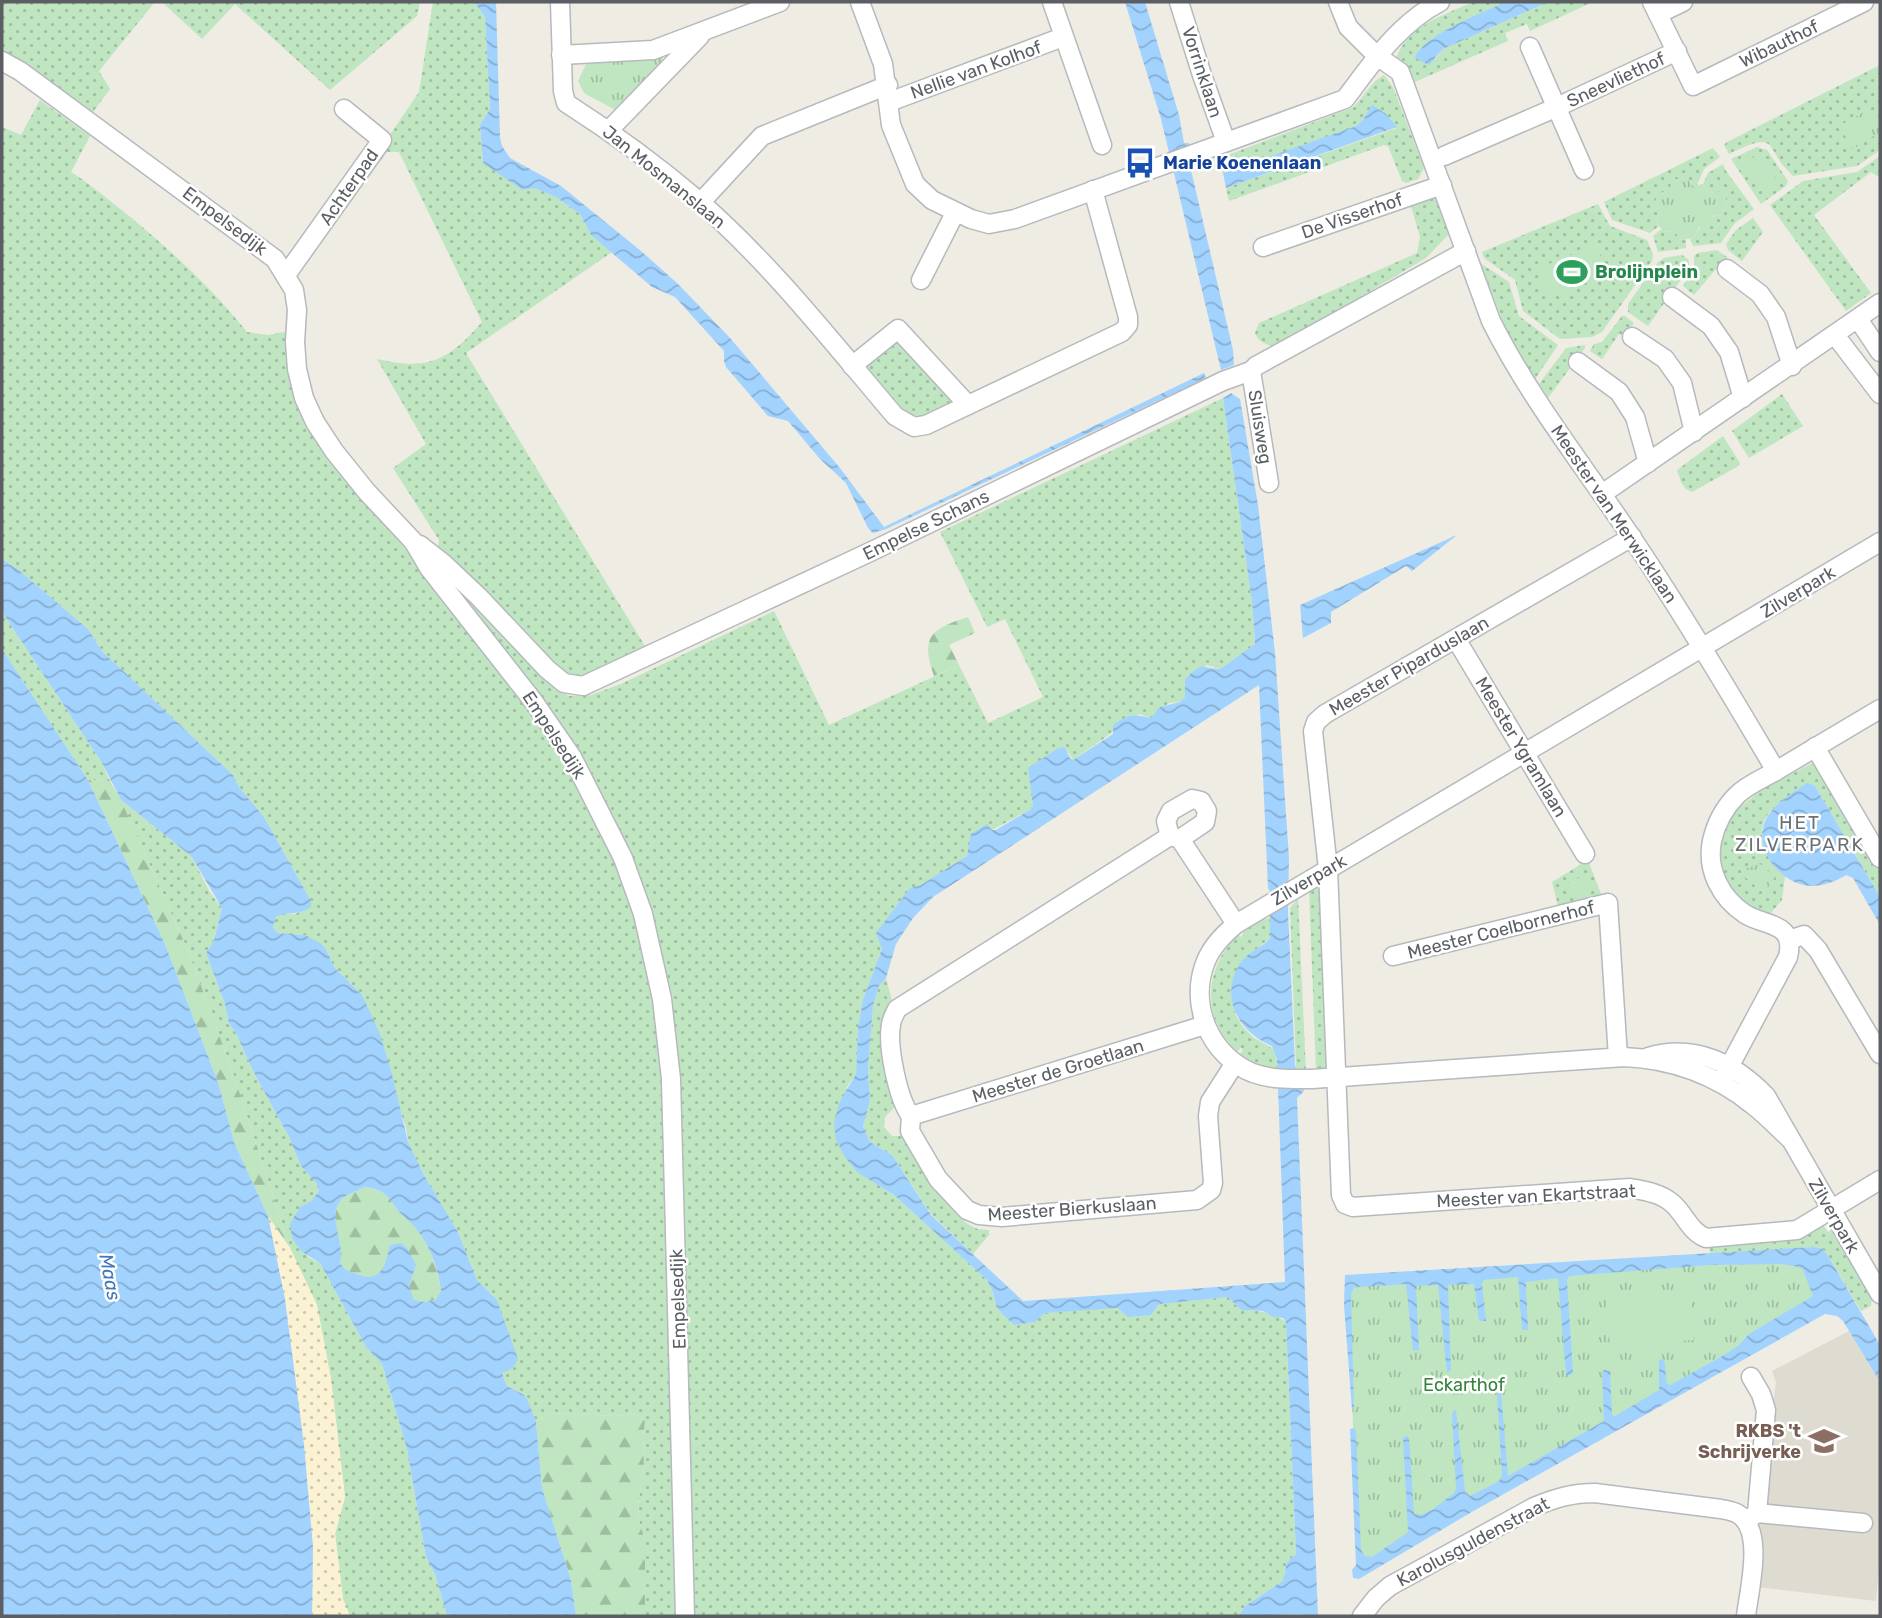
<svg xmlns="http://www.w3.org/2000/svg" width="1882" height="1618" viewBox="0 0 1882 1618" font-family="Rubik,sans-serif">
	<style>
		.education { fill: #dedbd1 }
		.grass { fill: url(#grass-dots); fill-rule: evenodd }
		.forest { fill: url(#forest-firs) }
		.sand { fill: url(#sand-dots) }
		.park { fill: url(#park-tufts) }
		.garden { fill: #bfe6c1 }
		.water { fill: url(#water-waves); fill-rule: evenodd }
		.lines { fill: none; stroke-linecap: round; stroke-linejoin: round }
		.minor-casing { stroke: #b6b9bd; stroke-width: 21 }
		.minor { stroke: #fff; stroke-width: 18 }
		.labels { text-anchor: middle; dominant-baseline: central; stroke-width: 5; stroke-linejoin: round; paint-order: stroke }
		.street-label { font-size: 18px; fill: #5b5f64; stroke: #fff }
		.transit-label { font-size: 18px; font-weight: bold; fill: #164399; stroke: #fff; text-anchor: start }
		.leisure-label { font-size: 18px; font-weight: bold; fill: #27864d; stroke: #fff; text-anchor: start }
		.park-label { font-size: 18px; fill: #34823b; stroke: #fff }
		.education-label { font-size: 18px; font-weight: bold; fill: #785e54; stroke: #fff; text-anchor: end }
		.neighbourhood-label { font-size: 19px; letter-spacing: 2px; fill: #6c7176; stroke: #fff }
		.water-label { font-size: 19px; font-style: italic; fill: #4178ba; stroke: #fff }
	</style>
	<defs>
		<pattern id="grass-dots" width="8" height="8" patternUnits="userSpaceOnUse" patternTransform="scale(1.75)"><rect width="8" height="8" fill="#bfe6c1"/><path d="M2 2h.1M6 6h.1" fill="none" stroke="#9ebea0" stroke-width="1.8" stroke-linecap="round"/></pattern>
		<pattern id="forest-firs" width="22" height="20" patternUnits="userSpaceOnUse" patternTransform="scale(1.75)"><rect width="22" height="20" fill="#bfe6c1"/><path d="M5 1l3.5 6h-7zM16 11l3.5 6h-7z" fill="#9ebea0"/></pattern>
		<pattern id="sand-dots" width="8" height="8" patternUnits="userSpaceOnUse" patternTransform="scale(1.75)"><rect width="8" height="8" fill="#faf2d2"/><path d="M2 2h.1M6 6h.1" fill="none" stroke="#cdc7ae" stroke-width="1.8" stroke-linecap="round"/></pattern>
		<pattern id="park-tufts" width="24" height="20" patternUnits="userSpaceOnUse" patternTransform="scale(1.75)"><rect width="24" height="20" fill="#bfe6c1"/><path d="M3 7l-1-3M5 7V3M7 7l1-3M15 17l-1-3M17 17v-4M19 17l1-3" fill="none" stroke="#9ebea0"/></pattern>
		<pattern id="water-waves" width="16" height="10" patternUnits="userSpaceOnUse" patternTransform="scale(1.75)"><rect width="16" height="10" fill="#a2d3ff"/><path d="M0 5q4-4 8 0t8 0" fill="none" stroke="#87aed2"/></pattern>
	</defs>
	<rect width="100%" height="100%" fill="#eeece3"/>
	<path class="education" d="M1849,1331L1880,1382V1556L1876,1601L1756,1587L1761,1500L1776,1382L1772,1371Z"/>
	<g class="grass">
		<path d="M2,2H155L99,71L110,89L90,116L2,52Z"/>
		<path d="M162,2H420L417,16L330,90L235,4L202,39Z"/>
		<path d="M433,2H474L485,17L490,109L480,125L483,163L522,190L535,187L556,197L580,214L591,235L612,252L466,353L648,651L593,677L568,678L457,568L438,546L439,540L393,468L426,444L377,359C428,371 448,361 482,322L399,152H387L330,231L328,226L419,92Z"/>
		<path d="M1474,2H1506L1434,38L1435,60L1443,49L1452,45L1548,2H1593L1530,31L1527,24L1505,33L1508,41L1408,85L1395,61C1406,26 1443,15 1474,2Z"/>
		<path d="M1880,65V150L1857,166L1793,176C1762,148 1782,128 1729,154L1724,145L1727,142Z"/>
		<path d="M1384,75L1393,87L1424,168L1418,179L1406,183L1402,181L1388,146L1384,145L1229,201L1226,188L1397,128L1363,120L1356,126L1324,138L1223,173L1220,158L1354,107L1375,81Z"/>
		<path d="M40,100L90,136L71,172C89,183 106,198 123,211C168,248 210,286 247,332L268,335L290,331L291,358L369,504L448,601L566,758L614,849L649,960L665,1071L680,1616H645V1540L639,1521L638,1504L644,1468L643,1437L645,1421L637,1414L615,1416L550,1413L536,1421L524,1395L507,1386L502,1373L513,1368L497,1300L477,1280L458,1232L424,1175L408,1142L406,1128L362,995L334,967L326,949L305,935L276,933L273,926L276,917L282,914H296L311,901L264,817L239,787L233,775L102,651L88,629L20,571L2,559V127L21,135Z"/>
		<path d="M1757,147L1767,150L1788,181L1786,186L1761,204L1731,159Z"/>
		<path d="M1713,148L1720,157L1704,169L1697,185L1693,186L1686,178L1673,180L1656,222L1659,226L1650,233L1612,220L1604,202Z"/>
		<path d="M1880,156V178L1871,172L1814,215L1871,293L1846,311L1770,205L1803,181L1857,172Z"/>
		<path d="M1723,164L1726,171L1754,209L1734,224L1721,243L1693,246L1690,239L1694,238C1700,224 1709,216 1723,214L1728,202L1720,192L1709,193L1703,184L1708,173Z"/>
		<path d="M1428,197L1437,200L1450,233L1426,258L1276,347C1265,344 1259,343 1255,333L1259,323L1417,253L1420,237L1411,206Z"/>
		<path d="M1598,204L1610,226L1647,240L1653,254L1652,261L1602,332L1592,337L1560,339L1523,311L1515,280L1484,258L1482,252Z"/>
		<path d="M1753,218L1763,232L1742,261L1728,250L1726,244L1736,230Z"/>
		<path d="M1662,229L1664,232L1674,231L1681,240L1686,239V248L1658,252L1653,236Z"/>
		<path d="M1717,250L1728,258L1715,270L1694,295L1683,286L1694,269V256L1697,253Z"/>
		<path d="M1682,255L1689,260V268L1648,326L1628,312V304L1658,262L1664,258Z"/>
		<path d="M1480,263L1509,282L1519,316L1558,345L1535,379L1506,329Z"/>
		<path d="M1622,316H1625L1634,323L1624,336L1619,334L1602,359L1590,351L1594,344L1602,342Z"/>
		<path d="M899,336L958,402L919,419L903,414L862,365Z"/>
		<path d="M1585,345V348L1548,398L1539,384L1566,348Z"/>
		<path d="M1782,394L1803,426L1749,458L1732,431Z"/>
		<path d="M1223,398L1252,602L1255,644L1220,669L1207,665L1185,679V697L1180,702L1169,703L1151,718L1139,714L1073,760L1065,747L1031,809L992,830L970,851L963,861L921,885L910,888L882,949L863,999L858,1028L856,1074L847,1087L845,1157L857,1171L894,1195L986,1279C994,1290 993,1296 997,1307C1001,1314 1009,1320 1014,1325L1034,1322L1045,1313L1228,1297L1241,1310C1256,1310 1274,1312 1286,1322L1296,1554L1287,1562L1283,1581L1245,1606L1239,1616H689L676,1068L620,840L440,567L464,589L524,658L555,687L569,696L591,695L621,684L774,611L829,725L959,665L988,723L1043,697L1005,619L987,627L940,532Z"/>
		<path d="M1723,436L1740,463L1737,467L1692,492L1686,489L1681,482L1677,470Z"/>
		<path d="M2,612L102,763L110,781L88,780L2,649Z"/>
		<path d="M1816,761L1880,869V897L1815,786C1802,794 1783,800 1772,810C1751,829 1766,864 1785,876L1782,900L1770,914L1755,908L1735,894L1718,870L1719,843L1732,814L1761,790ZM1742,870L1774,877L1763,892L1747,878Z"/>
		<path d="M121,800L191,856L210,892L222,908L214,940L206,953L225,1004L229,1024L236,1033L252,1069L289,1137L301,1166L317,1184L319,1191L311,1201L308,1257L320,1263L366,1347L382,1364L407,1449L426,1557L435,1574L447,1616H350L343,1599L335,1534L345,1497L331,1379L317,1305L290,1248L234,1076L189,953Z"/>
		<path d="M1588,860L1603,899L1559,910L1552,882Z"/>
		<path d="M1319,883L1327,1070L1316,1072L1309,888Z"/>
		<path d="M1298,896L1306,1073C1283,1076 1260,1067 1240,1054L1243,1050L1241,1048L1237,1052C1200,1015 1204,970 1238,934L1240,937L1244,935L1242,930L1269,911ZM1296,901L1290,908L1296,1067L1278,1068L1275,1050L1253,1037L1243,1027L1236,1016L1231,996L1233,980L1242,961L1270,938V918L1259,921L1286,903Z"/>
		<path d="M886,978L894,1008L896,1102L893,1109L885,1117L884,1127L892,1136H903C922,1161 946,1213 973,1227C978,1230 983,1229 989,1230V1235L973,1254L931,1214L892,1155L870,1142L863,1126L870,1101L868,1069L873,1006L879,986Z"/>
		<path d="M1821,1222L1828,1232L1831,1230L1872,1299L1871,1306L1861,1311L1827,1254L1821,1248L1813,1247L1710,1254L1709,1244Z"/>
	</g>
	<g class="forest">
		<path d="M968,617L975,633L949,645L959,665L934,676C920,636 931,629 968,617Z"/>
		<path d="M88,780L110,781L121,800L189,953L234,1076L290,1248L268,1216L234,1142L219,1085L165,944Z"/>
		<path d="M365,1187C390,1192 387,1198 402,1215C407,1220 413,1224 418,1230C431,1247 437,1270 441,1291L435,1300L425,1302L414,1300L409,1286L412,1274L387,1259C386,1263 385,1267 383,1271C373,1284 347,1274 340,1263C345,1242 324,1214 344,1197C350,1193 359,1190 365,1187Z"/>
		<path d="M550,1413L615,1416L637,1414L645,1421L643,1437L644,1468L638,1504L639,1521L645,1540V1616H576L571,1580L542,1488L536,1421Z"/>
	</g>
	<path class="sand" d="M268,1216L290,1248L317,1305L331,1379L345,1497L335,1534L343,1599L350,1616H312L313,1547L285,1299Z"/>
	<g class="park">
		<path d="M664,55L655,76L619,112L584,93L578,81L589,58Z"/>
		<path d="M1869,109L1880,128V132L1853,149L1839,126Z"/>
		<path d="M1686,178L1693,186L1703,184L1709,193L1720,191L1728,202L1723,214L1713,216L1709,226L1699,227L1694,238L1681,240L1674,231L1664,232L1656,222L1660,212L1654,204L1658,193L1668,191L1673,180Z"/>
		<path d="M1760,864L1775,877L1763,892L1746,878L1742,870Z"/>
		<path d="M1588,874L1593,889L1573,896L1568,882Z"/>
		<path d="M1818,1256L1842,1298L1359,1574L1347,1277Z"/>
	</g>
	<g class="garden">
		<path d="M1759,153L1780,185L1765,196L1743,164Z"/>
		<path d="M1596,245L1608,274L1548,299L1536,269Z"/>
		<path d="M1691,1297L1694,1340L1610,1346L1607,1302Z"/>
	</g>
	<g class="water">
		<path d="M474,2H496L500,138L502,146L510,158L561,186L641,251L677,283L731,339L840,468L884,527L1204,373L1206,378L886,529L873,533L868,528L846,483L820,459L788,421L768,416L726,367L724,361V351L675,297L652,287L591,235L580,214L556,197L535,188L522,190L483,163L480,125L490,109L485,17Z"/>
		<path d="M1125,2H1145L1179,115L1184,143H1189L1196,166L1191,170L1233,350L1234,365L1221,370L1161,119Z"/>
		<path d="M1506,2H1548L1452,45L1443,49L1429,65L1415,58C1423,35 1484,12 1506,2Z"/>
		<path d="M1372,105L1385,113L1397,127L1226,188L1223,173L1356,126L1363,120Z"/>
		<path d="M1231,393L1240,399L1258,505L1275,653L1289,858L1288,911L1295,1065L1304,1091L1297,1098L1318,1616L1297,1614L1239,1616L1245,1606L1283,1581L1287,1562L1296,1554L1286,1322L1283,1318L1273,1317L1263,1311L1241,1310L1228,1297L1159,1304L1151,1315L1128,1317L1118,1308L1045,1313L1034,1322L1014,1325C1009,1320 1001,1314 997,1307C993,1296 994,1290 986,1279L894,1195L857,1172L845,1157L836,1140L834,1124L839,1103L856,1074L858,1028L863,999L882,949L876,933L910,888L921,885L967,856L971,834L987,824L992,830H996L1031,809L1033,805L1028,768L1057,749L1065,747L1070,758L1073,760L1113,734V726C1127,714 1133,714 1151,718L1160,707L1180,702L1185,697V679C1206,660 1198,668 1220,669L1255,644L1252,602L1223,398ZM1259,685L1268,888L1270,892V938C1262,948 1249,951 1241,962C1218,996 1238,1032 1272,1046L1277,1059L1285,1282L1023,1301L931,1215L892,1155L870,1142L863,1126L870,1101L868,1069L873,1006L879,986L886,978L896,944L913,918L933,897Z"/>
		<path d="M1457,535L1412,571L1406,566L1331,612V623L1303,638L1300,605Z"/>
		<path d="M2,559L20,571L88,629L102,651L233,775L239,787L264,817L311,901V907C298,916 288,911 276,917L273,927L277,933L305,935L320,943L326,949L334,967L362,995L380,1034L392,1074L408,1142L424,1175L458,1232L477,1280L497,1300L518,1359L513,1368L502,1373L507,1386L524,1395L527,1399L536,1421L542,1488L571,1580L576,1616H447L435,1574L426,1557L407,1449L382,1364L366,1347L320,1263L301,1251L292,1238L290,1224L300,1207L311,1201L319,1191L317,1184L301,1166L289,1137L252,1069L236,1033L229,1024L225,1004L206,953L214,940L222,908L191,856L121,800L102,763L2,612ZM365,1187C389,1191 387,1198 402,1215C407,1220 413,1224 417,1230C431,1247 438,1270 441,1291L435,1300L425,1302L414,1300L409,1286L416,1265L407,1248L401,1243L390,1245C386,1263 382,1283 359,1275C351,1272 345,1271 340,1263C346,1242 324,1214 344,1197C350,1193 359,1190 365,1187Z"/>
		<path d="M2,649L88,780L165,944L219,1085L234,1142L268,1216L285,1299L304,1445L313,1547L312,1616H2Z"/>
		<path d="M1807,783L1815,786L1880,897V925L1853,878L1846,875C1840,879 1829,884 1821,885C1787,893 1750,851 1766,819C1775,803 1792,793 1807,783Z"/>
		<path d="M1813,1247L1821,1248L1827,1254L1880,1345V1382L1843,1321L1837,1316L1825,1314L1470,1513L1359,1579L1353,1578L1352,1570L1356,1565L1350,1429L1353,1428L1356,1430L1361,1550L1365,1556L1372,1557L1408,1532L1403,1437L1407,1436L1409,1438L1414,1514L1421,1515L1432,1510L1454,1493L1456,1488L1452,1413L1456,1410L1465,1491L1470,1496L1499,1481L1502,1475L1497,1394L1501,1392L1508,1476L1604,1421L1602,1372L1604,1370L1610,1371L1612,1415L1615,1416L1659,1390V1360L1664,1359L1667,1384L1670,1385L1724,1355L1738,1346L1749,1334L1813,1296L1803,1270L1799,1267L1782,1264L1710,1265L1569,1276L1567,1280L1573,1373L1570,1375H1566L1558,1278L1526,1282L1528,1330H1522L1518,1277L1484,1280L1482,1284L1486,1321H1479L1474,1284L1448,1285L1451,1370L1447,1373L1438,1285L1416,1286L1419,1350L1413,1351L1406,1284L1359,1287L1354,1288L1351,1294L1354,1408L1352,1410L1344,1305L1345,1275Z"/>
	</g>
	<g class="lines">
		<g class="minor-casing">
			<g id="minor">
				<path d="M560,2L563,91L566,103C613,133 658,166 700,202C772,265 833,343 895,416L914,427L926,425L1122,332L1128,325V317L1093,190"/>
				<path d="M860,2L883,64L891,125L915,184L932,200L971,219L989,224L1015,219L1345,99C1373,62 1398,24 1440,2"/>
				<path d="M1052,2L1102,145"/>
				<path d="M1179,2L1202,75L1226,142"/>
				<path d="M1338,2L1348,27L1377,56L1400,72L1491,321C1529,397 1583,465 1630,535C1682,612 1729,691 1776,771"/>
				<path d="M1652,2L1693,86L1864,2"/>
				<path d="M1658,14L1683,2"/>
				<path d="M1530,47L1584,170"/>
				<path d="M561,55L653,50L780,2"/>
				<path d="M2,61L20,71L275,259L294,290L297,310L295,342L297,369L304,398L315,422L334,451L367,492L413,541L429,568L534,702L572,757L623,858L643,914L662,999L671,1079L685,1616"/>
				<path d="M889,102L1063,37"/>
				<path d="M609,130L700,36"/>
				<path d="M1444,156L1555,108L1677,51"/>
				<path d="M700,203L762,136L888,85"/>
				<path d="M1263,247L1442,185"/>
				<path d="M1727,269L1760,294L1776,317L1792,366"/>
				<path d="M286,275L382,140L344,109"/>
				<path d="M921,280L955,213"/>
				<path d="M1672,297L1711,326L1729,352L1743,398"/>
				<path d="M1858,319L1880,352"/>
				<path d="M1835,335L1880,394"/>
				<path d="M1632,337L1665,359L1682,383L1694,432"/>
				<path d="M1578,362L1619,392L1635,417L1648,463"/>
				<path d="M852,366L898,329L968,405"/>
				<path d="M1251,371L1269,483"/>
				<path d="M1602,494L1880,303"/>
				<path d="M1632,537L1325,714L1316,722L1313,731L1328,869L1341,1195L1345,1204L1353,1207L1630,1188C1645,1191 1660,1193 1672,1203C1685,1214 1689,1231 1706,1238L1797,1230L1880,1180"/>
				<path d="M420,545L443,563L479,597L547,669L564,683L583,686L870,552L1223,381L1251,371L1256,366L1466,251"/>
				<path d="M1456,639L1585,854"/>
				<path d="M1815,747L1880,858"/>
				<path d="M1170,836L1166,821L1171,811L1192,799L1201,801L1207,811L1205,822L1180,839"/>
				<path d="M1789,940L1804,935L1818,950L1880,1054"/>
				<path d="M1393,956L1608,903L1618,1057"/>
				<path d="M1648,1057C1694,1043 1734,1063 1766,1096L1880,1294"/>
				<path d="M1235,1063L1210,1102L1208,1116L1213,1183L1211,1190L1197,1200L1002,1217L979,1215L967,1210L938,1179L910,1131L911,1116C898,1100 887,1046 891,1025C891,1020 895,1014 897,1009L1170,836L1180,839L1236,924"/>
				<path d="M1721,1082L1788,957C1796,922 1766,927 1745,914C1721,898 1706,870 1712,841C1716,823 1724,808 1737,795C1747,785 1762,779 1774,772C1809,751 1845,730 1880,709"/>
				<path d="M911,1116L1205,1025"/>
				<path d="M1789,1138C1777,1127 1766,1115 1753,1105C1716,1075 1671,1059 1624,1057L1312,1079C1292,1079 1272,1080 1253,1073C1210,1056 1188,1004 1206,961C1212,946 1223,935 1236,924L1880,542"/>
				<path d="M1757,1513L1863,1523"/>
				<path d="M1746,1521L1757,1513L1766,1410L1761,1394L1751,1377"/>
				<path d="M1362,1616L1376,1598L1390,1586L1534,1507C1555,1498 1572,1493 1595,1493L1721,1509C1726,1510 1733,1511 1738,1514C1765,1530 1749,1590 1746,1616"/>
			</g>
		</g>
		<use href="#minor" class="minor"/>
	</g>
	<defs>
		<g id="bus-bare" transform="scale(2.415)"><path d="M-5-6H5V4H4V6H2V4H-2V6H-4V4H-5ZM-3.5-4V0h7V-4ZM-3.5 1.2v1.5H-2V1.2ZM2 1.2v1.5H3.5V1.2Z" fill="#1a4fb4" stroke="#fff" stroke-width="2.5" paint-order="stroke"/></g>
		<g id="stadium-bare" transform="scale(2.415)"><path d="M0-5a6.5 5 0 1 0 0 10a6.5 5 0 1 0 0-10ZM-3.5-1.8h7v3.6h-7Z" fill="#2e9e5b" stroke="#fff" stroke-width="2.5" paint-order="stroke"/></g>
		<g id="school-bare" transform="scale(2.415)"><path d="M0-5L7-2L0 1L-7-2ZM-4 1L0 2.5L4 1V4Q0 6-4 4Z" fill="#8d6e63" stroke="#fff" stroke-width="2.5" paint-order="stroke"/></g>
	</defs>
	<g fill-rule="evenodd">
		<use href="#bus-bare" x="1140" y="163"/>
		<use href="#stadium-bare" x="1572" y="272"/>
		<use href="#school-bare" x="1824" y="1441"/>
	</g>
	<g class="labels">
		<g class="street-label">
			<text transform="translate(1779 44) rotate(-26)">Wibauthof</text>
			<text transform="translate(976 70) rotate(-20)">Nellie van Kolhof</text>
			<text transform="translate(1202 72) rotate(72)">Vorrinklaan</text>
			<text transform="translate(1616 80) rotate(-25)">Sneevliethof</text>
			<text transform="translate(664 177) rotate(39)">Jan Mosmanslaan</text>
			<text transform="translate(349 187) rotate(-55)">Achterpad</text>
			<text transform="translate(1352 216) rotate(-19)">De Visserhof</text>
			<text transform="translate(225 221) rotate(37)">Empelsedijk</text>
			<text transform="translate(1260 427) rotate(81)">Sluisweg</text>
			<text transform="translate(1614 514) rotate(56)">Meester van Merwicklaan</text>
			<text transform="translate(926 525) rotate(-26)">Empelse Schans</text>
			<text transform="translate(1798 592) rotate(-31)">Zilverpark</text>
			<text transform="translate(1409 666) rotate(-30)">Meester Piparduslaan</text>
			<text transform="translate(554 735) rotate(57)">Empelsedijk</text>
			<text transform="translate(1521 747) rotate(59)">Meester Ygramlaan</text>
			<text transform="translate(1309 880) rotate(-30)">Zilverpark</text>
			<text transform="translate(1501 930) rotate(-14)">Meester Coelbornerhof</text>
			<text transform="translate(1058 1071) rotate(-17)">Meester de Groetlaan</text>
			<text transform="translate(1536 1196) rotate(-3)">Meester van Ekartstraat</text>
			<text transform="translate(1072 1209) rotate(-4)">Meester Bierkuslaan</text>
			<text transform="translate(1834 1216) rotate(60)">Zilverpark</text>
			<text transform="translate(678 1299) rotate(-92)">Empelsedijk</text>
			<text transform="translate(1473 1542) rotate(-28)">Karolusguldenstraat</text>
		</g>
		<g class="transit-label">
			<text x="1163" y="163">Marie Koenenlaan</text>
		</g>
		<g class="leisure-label">
			<text x="1595" y="272">Brolijnplein</text>
		</g>
		<g class="park-label">
			<text x="1464" y="1385">Eckarthof</text>
		</g>
		<g class="education-label">
			<text x="1801" y="1431">RKBS 't<tspan x="1801" dy="21">Schrijverke</tspan></text>
		</g>
		<g class="neighbourhood-label">
			<text x="1800" y="822">HET<tspan x="1800" dy="22">ZILVERPARK</tspan></text>
		</g>
		<g class="water-label">
			<text transform="translate(110 1277) rotate(79)">Maas</text>
		</g>
	</g>
	<rect width="1882" height="1618" fill="none" stroke="#5b5f64" stroke-width="7"/>
</svg>
